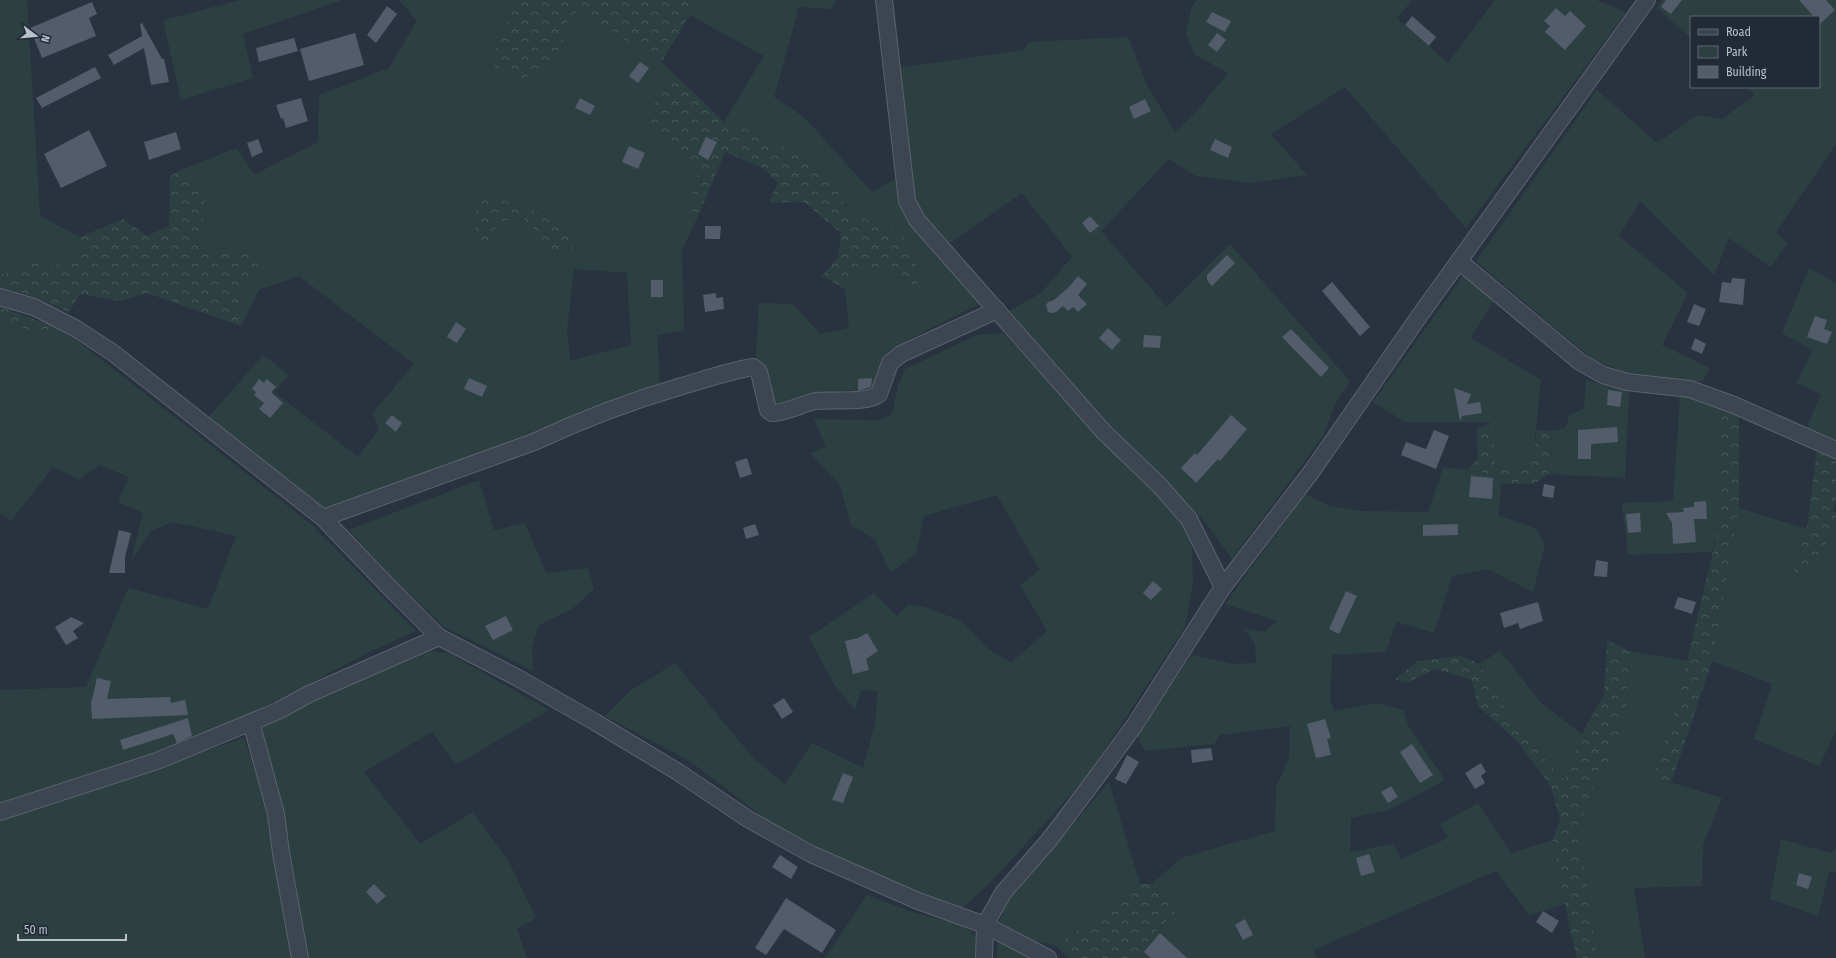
<svg xmlns="http://www.w3.org/2000/svg" width="1836" height="958" viewBox="0 0 1836 958" font-family="'Fira Sans Condensed',sans-serif">
	<style>
		.green { fill: #2c4042; fill-rule: evenodd }
		.forest { fill: url(#forest-crowns) }
		.building { fill: #525c6a }
		.lines { fill: none; stroke-linecap: round; stroke-linejoin: round }
		.street-casing { stroke: #5a636d; stroke-width: 18 }
		.street { stroke: #3d4550; stroke-width: 16 }
	</style>
	<defs>
		<pattern id="forest-crowns" width="20" height="18" patternUnits="userSpaceOnUse"><rect width="20" height="18" fill="#2c4042"/><path d="M2 6a3 3 0 1 1 6 0M12 15a3 3 0 1 1 6 0" fill="none" stroke="#485a5c"/></pattern>
	</defs>
	<rect width="100%" height="100%" fill="#293340"/>
	<g class="green">
		<path d="M0,0H27L40,216L80,237L79,257L53,266L28,259L5,274L0,273Z"/>
		<path d="M241,0H342L243,34L253,78L181,100L163,20Z"/>
		<path d="M399,0H517L489,63L563,58L564,25L578,11L661,62L673,73L643,121L699,168L688,210L700,212L682,250L684,331L657,335L660,383L533,437L323,512L208,418L263,355L289,375L274,392L358,457L379,429L373,413L414,364L299,276L259,290L241,326L237,288L266,271L258,250L199,248L206,199L186,168L237,148L254,175L318,142L319,95L389,68L417,21ZM482,193L562,220L536,231L525,219L498,222L477,207ZM574,269L627,273L631,345L570,361L567,330Z"/>
		<path d="M687,0H835L832,9L799,7L774,97L804,117L872,192L895,179L906,219L980,304L915,336L888,352L871,389L809,394L775,407L767,368L756,358L759,303L793,304L820,334L849,328L845,289L866,270L895,266L912,287L903,234L850,213L829,177L766,136L724,122L764,56L690,15Z"/>
		<path d="M1197,0H1412L1397,19L1448,63L1495,0H1596L1626,12L1466,228L1345,87L1271,134L1307,175L1251,183L1196,176L1169,159L1101,231L1167,307L1230,244L1350,381L1335,404L1323,436L1232,559L1207,524L1106,420L1009,311L1041,293L1072,257L1022,193L950,243L923,213L912,192L897,68L1024,50L1029,42L1128,37L1147,85L1175,132L1196,112L1228,73L1194,54L1186,32L1192,6Z"/>
		<path d="M1662,0H1836V144L1776,232L1787,243L1771,267L1729,238L1714,275L1640,201L1619,236L1688,293L1662,345L1710,368L1701,382L1626,373L1592,359L1476,261L1597,90L1657,143L1698,115L1722,119L1755,95L1746,87H1819V17H1691V38L1657,8Z"/>
		<path d="M1809,268L1836,283V442L1806,429L1821,394L1797,383L1812,350L1782,333Z"/>
		<path d="M1463,276L1494,300L1471,338L1541,380L1533,455L1521,469L1494,466L1491,422H1405L1373,402Z"/>
		<path d="M3,323L37,334L56,327L84,346L312,525L416,631L367,653L258,711L187,743L0,803V690L86,687L128,588L208,609L236,536L173,522L152,530L131,561L143,513L118,502L129,477L99,465L79,480L53,467L11,521L0,513V324Z"/>
		<path d="M1003,333L1110,447L1171,508L1184,524L1192,545L1193,584L1185,627L1086,778L988,885L962,908L876,876L774,825L691,762L605,716L630,691L675,663L754,759L785,784L812,743L863,768L875,724L878,691L861,690L855,710L833,683L809,637L874,593L897,616L909,604L928,608L961,621L986,647L1011,663L1047,631L1020,585L1040,570L997,495L924,516L916,553L891,573L875,540L851,525L840,485L810,453L826,447L814,419L878,420L892,414L898,386L905,369L977,335Z"/>
		<path d="M1586,380L1629,392L1625,478L1548,474L1552,431L1566,428L1569,415L1584,409Z"/>
		<path d="M1680,397H1695L1718,405L1719,526L1712,552L1628,555L1622,503L1673,501Z"/>
		<path d="M1443,468C1455,469 1497,469 1500,484C1502,493 1499,506 1498,515L1536,529L1545,544L1533,592L1488,569L1452,576L1434,633L1396,622L1386,652L1332,655L1330,700L1334,711L1376,703L1404,710L1408,725L1445,780L1389,810L1351,818L1350,852L1394,844L1401,859L1448,838L1440,824L1478,803L1511,853L1553,840L1565,904L1529,915L1496,871L1313,950L1317,958H1132L1176,911L1152,884L1181,858L1275,831L1276,787L1289,758L1290,726L1220,735L1214,744L1145,751L1136,734L1192,655L1233,664L1256,663L1255,643L1243,628L1264,632L1277,621L1225,604L1305,494L1329,506L1362,511L1428,512Z"/>
		<path d="M479,480L494,530L525,523L546,573L588,568L594,589L572,609L539,625L532,646L533,671L445,627L402,587L349,530Z"/>
		<path d="M1739,508L1807,529L1793,573L1823,558L1829,529L1836,526V731L1819,766L1754,739L1772,684L1712,661Z"/>
		<path d="M430,651L448,653L549,710L456,765L432,732L364,772L420,844L473,812L509,862L536,918L517,929L527,958H306L282,808L259,724Z"/>
		<path d="M1500,651L1542,704L1582,734L1565,781L1516,727L1479,664Z"/>
		<path d="M1629,651L1687,661L1676,707L1653,777L1722,798L1703,845L1702,886L1634,888L1645,958H1598L1578,831L1593,787L1610,759L1627,709Z"/>
		<path d="M244,738L269,812L294,958H0V819Z"/>
		<path d="M1109,782L1140,884L1056,946L1031,940L999,923L1007,902Z"/>
		<path d="M1781,839L1831,853L1836,848V872H1829L1818,916L1770,899Z"/>
		<path d="M867,895L915,913L965,925L975,937V958H825Z"/>
		<path d="M998,941L1031,958H997Z"/>
	</g>
	<g class="forest">
		<path d="M517,0H687L690,15L661,62L578,11L564,25L563,58L519,81L489,63Z"/>
		<path d="M673,73L724,122L766,136L829,177L850,213L903,234L923,280L912,287L895,266L866,270L845,289L822,276L838,258L841,233L804,202L769,203L778,183L763,168L725,152L700,212L688,211L699,168L643,121Z"/>
		<path d="M186,168L206,199L199,248L258,250L266,271L237,288L241,326L147,293L120,301L80,294L69,312L35,297L0,287V273L5,274L28,259L53,266L78,257L80,237L123,219L147,236L169,226L170,176Z"/>
		<path d="M482,193L562,220L576,255L539,254L536,231L524,219L498,222L489,250L473,243L477,207Z"/>
		<path d="M0,307L56,327L38,334L3,323L0,324Z"/>
		<path d="M1718,405L1739,415V508L1712,661L1671,783L1653,777L1676,707L1719,526Z"/>
		<path d="M1492,422L1495,466L1521,469L1533,455L1537,430L1552,431L1548,474L1534,484H1500C1494,472 1479,472 1467,469L1478,459L1477,429Z"/>
		<path d="M1817,450L1836,458V502L1833,511L1836,513V526L1829,529L1823,558L1803,577L1793,573L1807,529Z"/>
		<path d="M1607,640L1629,651L1627,709L1610,759L1593,787L1578,831L1598,958H1577L1570,930L1553,840L1560,819L1551,787L1519,743L1478,706L1472,680L1435,669L1406,683L1395,679L1418,661L1461,656L1479,664L1516,727L1565,781L1582,734L1604,695Z"/>
		<path d="M1140,884H1152L1176,911L1132,958H1069L1056,946Z"/>
	</g>
	<g class="building">
		<path d="M1666,0H1682L1671,14L1661,7Z"/>
		<path d="M1799,0H1826L1835,10L1820,24L1819,17H1814Z"/>
		<path d="M92,2L97,14L89,18L96,36L42,58L30,28Z"/>
		<path d="M387,6L397,14L376,43L367,35Z"/>
		<path d="M1556,8L1565,16L1570,11L1586,26L1565,50L1545,32L1550,26L1544,21Z"/>
		<path d="M1212,12L1231,21L1225,32L1206,22Z"/>
		<path d="M1412,16L1436,37L1429,46L1405,25Z"/>
		<path d="M142,23L162,59H164L169,82L151,85L144,48L114,65L108,55L142,36L140,24Z"/>
		<path d="M355,33L364,65L309,81L300,49Z"/>
		<path d="M1217,33L1226,40L1217,52L1208,45Z"/>
		<path d="M294,38L298,51L259,62L256,48Z"/>
		<path d="M640,62L649,68L638,83L629,76Z"/>
		<path d="M95,67L101,78L42,108L36,98Z"/>
		<path d="M301,98L308,121L286,128L283,118L281,119L276,105Z"/>
		<path d="M580,98L595,106L590,115L575,108Z"/>
		<path d="M1145,99L1151,111L1134,119L1129,107Z"/>
		<path d="M89,130L107,166L61,188L44,154Z"/>
		<path d="M176,132L181,149L149,160L144,142Z"/>
		<path d="M706,137L717,142L708,160L698,154Z"/>
		<path d="M258,139L263,152L252,157L247,143Z"/>
		<path d="M1215,139L1232,147L1228,158L1210,150Z"/>
		<path d="M629,146L645,153L638,169L622,162Z"/>
		<path d="M1090,216L1099,226L1090,233L1082,223Z"/>
		<path d="M705,226H721L720,239H705Z"/>
		<path d="M1227,255L1235,263L1212,286L1207,280V275Z"/>
		<path d="M1078,276L1087,284L1078,295L1087,304L1078,312L1073,307L1068,311L1063,306L1056,312L1052,313L1048,312L1046,305L1048,302L1054,300L1069,287Z"/>
		<path d="M1732,278L1745,279L1743,305L1719,302L1722,282L1731,283Z"/>
		<rect x="651" y="280" width="12" height="17"/>
		<path d="M1332,282L1370,327L1360,336L1322,291Z"/>
		<path d="M716,293V298L723,297L724,309L705,312L703,295Z"/>
		<path d="M1694,304L1706,309L1699,326L1687,322Z"/>
		<path d="M1815,316L1827,320L1824,329L1832,332L1827,344L1807,337Z"/>
		<path d="M456,322L466,329L457,343L447,337Z"/>
		<path d="M1108,328L1121,340L1112,350L1099,338Z"/>
		<path d="M1291,329L1329,368L1321,377L1282,337Z"/>
		<path d="M1144,335L1161,336L1160,348L1143,347Z"/>
		<path d="M1695,338L1706,344L1702,354L1691,349Z"/>
		<path d="M469,378L487,386L482,397L464,389Z"/>
		<path d="M872,378L871,387L858,391V379Z"/>
		<path d="M259,379L264,383L267,379L276,387L271,392L283,403L270,418L259,409L264,403L254,395L256,392L252,389Z"/>
		<path d="M1454,388L1471,394L1467,404L1480,402L1482,413L1462,416L1460,421Z"/>
		<path d="M1608,390L1622,392L1620,407L1607,405Z"/>
		<path d="M392,415L402,423L396,432L385,423Z"/>
		<path d="M1231,415L1247,429L1220,461L1218,459L1196,483L1181,468L1195,453L1197,455Z"/>
		<path d="M1617,427L1618,442L1591,444V459H1578V430Z"/>
		<path d="M1434,430L1449,436L1436,469L1401,455L1406,442L1426,449Z"/>
		<path d="M747,458L752,474L740,478L735,462Z"/>
		<path d="M1471,476L1493,478L1492,499L1469,497Z"/>
		<path d="M1544,484L1555,486L1553,498L1542,496Z"/>
		<path d="M1706,501L1707,519H1694L1696,542L1673,544L1672,523L1666,513L1684,512L1683,508L1694,507V502Z"/>
		<path d="M1640,513L1641,532L1628,533L1626,514Z"/>
		<path d="M755,524L759,535L746,539L743,528Z"/>
		<path d="M1458,524V535L1423,536V525Z"/>
		<path d="M119,530L131,533L125,557V573H109Z"/>
		<path d="M1596,560L1608,562L1607,577L1594,576Z"/>
		<path d="M1153,581L1162,589L1151,600L1143,593Z"/>
		<path d="M1346,591L1357,596L1339,634L1329,629Z"/>
		<path d="M1678,597L1696,602L1692,614L1674,608Z"/>
		<path d="M1538,602L1543,621L1520,629L1518,623L1504,628L1500,613Z"/>
		<path d="M506,616L513,630L493,640L485,626Z"/>
		<path d="M71,617L84,623L73,631L78,638L66,645L55,627Z"/>
		<path d="M867,633L878,651L866,659L869,670L853,674L845,641L858,638Z"/>
		<path d="M97,678L111,681L107,699L170,697L171,703L185,700L188,715L92,719L91,700H92Z"/>
		<path d="M784,698L793,712L782,719L773,705Z"/>
		<path d="M188,718L192,736L177,743L173,734L123,750L120,740Z"/>
		<path d="M1325,719L1331,738L1327,739L1331,755L1316,758L1307,724Z"/>
		<path d="M1412,744L1433,775L1420,783L1400,752Z"/>
		<path d="M1211,748L1213,760L1192,763L1191,750Z"/>
		<path d="M1127,755L1139,762L1126,784L1115,779Z"/>
		<path d="M1481,763L1486,772L1481,776L1485,783L1475,789L1465,773Z"/>
		<path d="M843,773L853,777L843,803L832,800Z"/>
		<path d="M1391,786L1398,797L1388,803L1381,792Z"/>
		<path d="M1369,854L1375,872L1361,876L1356,858Z"/>
		<path d="M780,855L798,867L791,879L772,867Z"/>
		<path d="M1799,873L1812,877L1808,889L1796,885Z"/>
		<path d="M374,884L386,896L377,904L366,892Z"/>
		<path d="M786,898L836,930L822,953L784,929L766,955L755,948Z"/>
		<path d="M1543,911L1559,921L1552,933L1536,922Z"/>
		<path d="M1245,919L1253,935L1243,940L1235,925Z"/>
		<path d="M1160,933L1187,958H1151L1144,952Z"/>
	</g>
	<g class="lines">
		<g class="street-casing">
			<g id="street">
				<path d="M884,0L907,201L917,220L1104,432L1160,486L1189,519L1223,587"/>
				<path d="M1459,261L1580,362L1603,375L1627,382L1690,389L1734,405L1836,450"/>
				<path d="M0,297L34,307L75,328L112,352L323,518L392,590L439,637"/>
				<path d="M323,518L534,442C583,419 631,401 682,386C706,379 729,371 753,367L759,372L768,410L772,413C787,413 801,404 816,401C833,399 867,404 879,394L890,363L901,354L997,310"/>
				<path d="M251,722L276,814L281,853L300,958"/>
				<path d="M0,812L157,761L278,711L309,694L439,637L518,678L595,722L678,772L748,819L811,854L918,901L985,925L1048,958"/>
				<path d="M984,958L985,925L1003,893L1050,839L1093,782L1134,726L1223,587L1312,471L1420,315L1647,0"/>
			</g>
		</g>
		<use href="#street" class="street"/>
	</g>
	<rect x="1690" y="16" width="130" height="72" fill="#212a35" stroke="#5e6671"/>
	<rect x="1698" y="29" width="20" height="6" fill="#3d4550" stroke="#5e6671"/>
	<text x="1726" y="36" font-size="12" fill="#b9c0ca">Road</text>
	<rect x="1698" y="46" width="20" height="12" fill="#2c4042" stroke="#5e6671"/>
	<text x="1726" y="56" font-size="12" fill="#b9c0ca">Park</text>
	<rect x="1698" y="66" width="20" height="12" fill="#525c6a" stroke="#5e6671"/>
	<text x="1726" y="76" font-size="12" fill="#b9c0ca">Building</text>
	<g transform="translate(36 36) rotate(106)" stroke="#212a35" stroke-width="3" paint-order="stroke">
	<path d="M0-3L7 15L0 10L-7 15Z" fill="#b9c0ca"/>
	<text y="-6" font-size="11" font-weight="bold" text-anchor="middle" fill="#b9c0ca">N</text>
	</g>
	<path d="M18 934v6h108v-6" fill="none" stroke="#b9c0ca" stroke-width="2"/>
	<text x="24" y="934" font-size="12" fill="#b9c0ca" stroke="#212a35" stroke-width="3" paint-order="stroke">50 m</text>
</svg>
